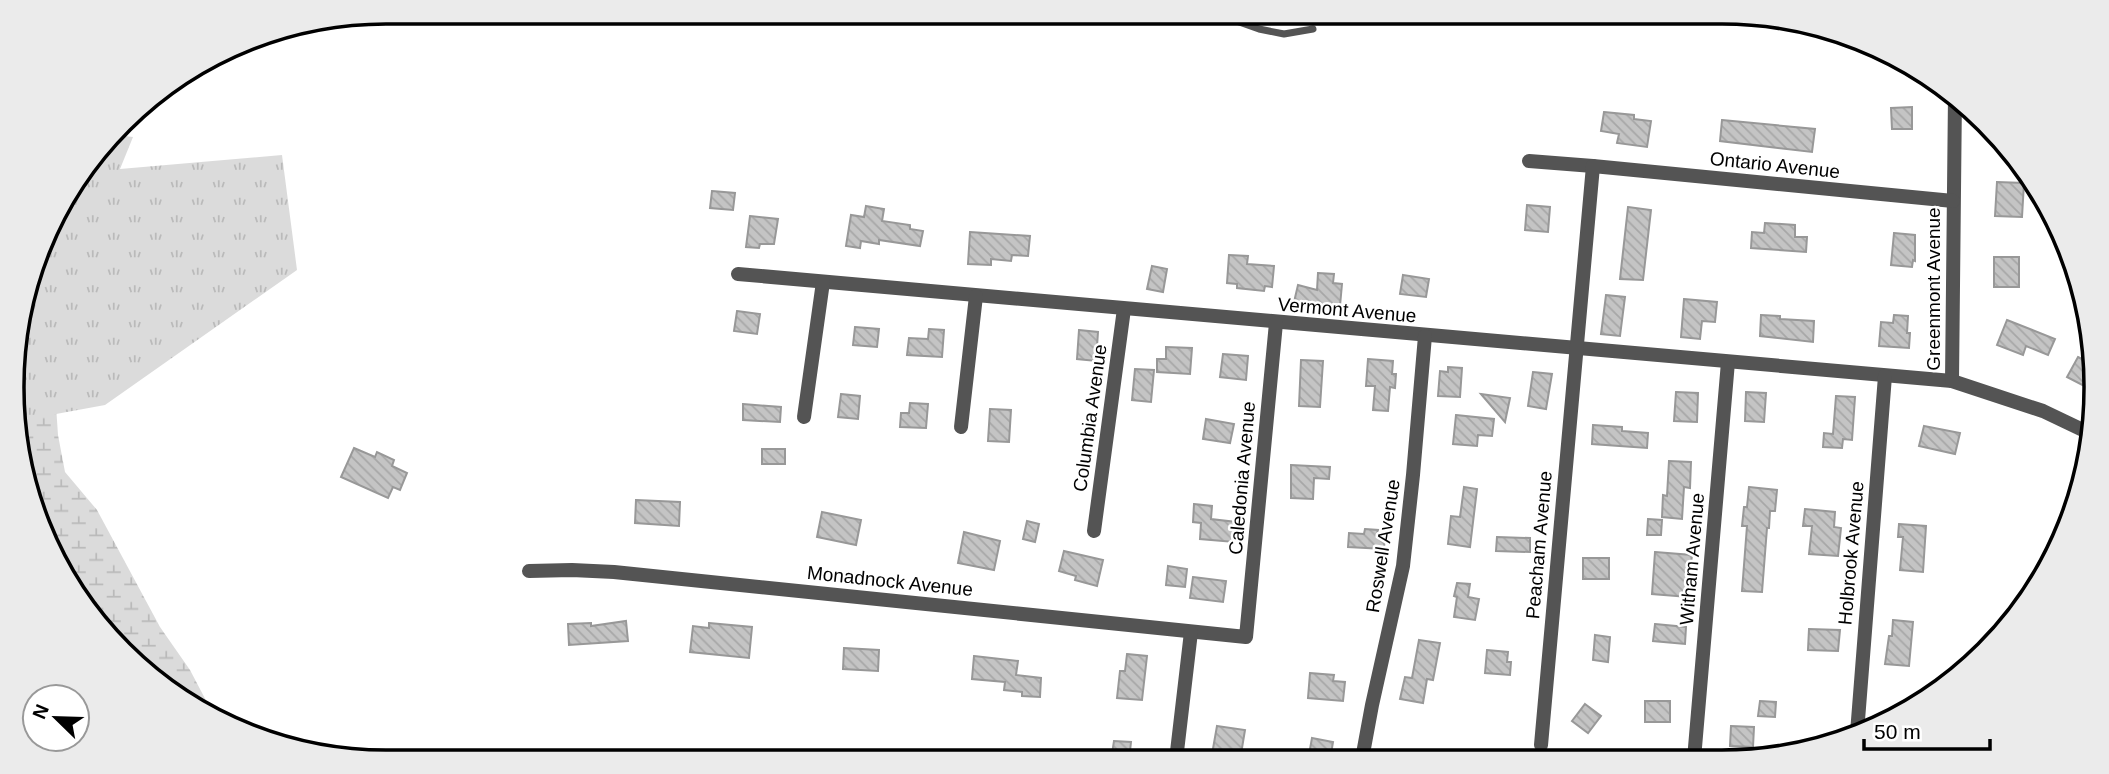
<svg xmlns="http://www.w3.org/2000/svg" width="2109" height="774" viewBox="0 0 2109 774" font-family="Arial,sans-serif">
	<style>
		.wetland { fill: url(#wetland-marsh) }
		.park { fill: url(#park-tufts) }
		.building { fill: url(#building-back-hatch); stroke: #989898; stroke-width: 2 }
		.lines { fill: none; stroke-linecap: round; stroke-linejoin: round }
		.service { stroke: #545454; stroke-width: 7 }
		.minor { stroke: #545454; stroke-width: 14 }
		.labels { text-anchor: middle; dominant-baseline: central; stroke-width: 5; stroke-linejoin: round; paint-order: stroke }
		.street-label { font-size: 19px; fill: #000; stroke: #fff }
		.rim { fill: none; stroke: #000; stroke-width: 3.5 }
	</style>
	<defs>
		<pattern id="wetland-marsh" width="20" height="14" patternUnits="userSpaceOnUse" patternTransform="scale(1.75)"><rect width="20" height="14" fill="#dbdbdb"/><path d="M1 5h8M5 5V1M11 12h8M15 12V8" fill="none" stroke="#bababa"/></pattern>
		<pattern id="park-tufts" width="24" height="20" patternUnits="userSpaceOnUse" patternTransform="scale(1.75)"><rect width="24" height="20" fill="#dbdbdb"/><path d="M3 7l-1-3M5 7V3M7 7l1-3M15 17l-1-3M17 17v-4M19 17l1-3" fill="none" stroke="#bababa"/></pattern>
		<pattern id="building-back-hatch" width="6" height="6" patternUnits="userSpaceOnUse" patternTransform="scale(1.75)"><rect width="6" height="6" fill="#c4c4c4"/><path d="M-1 5l2 2M0 0l6 6M5-1l2 2" fill="none" stroke="#a7a7a7"/></pattern>
	</defs>
	<rect width="100%" height="100%" fill="#fff"/>
	<path class="wetland" d="M16,338L55,391L58,435L65,472L97,510L160,627L190,670L211,710L159,685L75,595L20,461Z"/>
	<path class="park" d="M116,135L133,137L120,169L282,155L297,270L105,405L18,421L16,338L62,200Z"/>
	<g class="building">
		<path d="M1912,107V129H1892L1891,108Z"/>
		<path d="M1604,112L1634,115V119L1651,121L1647,147L1617,143L1619,134L1601,131Z"/>
		<path d="M1722,120L1815,129L1812,152L1720,141Z"/>
		<path d="M1997,182L2024,183L2022,217L1995,216Z"/>
		<path d="M712,191L735,193L733,210L710,208Z"/>
		<path d="M1527,205L1550,207L1548,232L1525,230Z"/>
		<path d="M866,206L884,209L882,221L910,225V229L923,231L920,246L879,240V244L861,241L860,248L846,246L851,215L864,217Z"/>
		<path d="M1628,207L1651,210L1643,280L1620,279Z"/>
		<path d="M750,216L778,219L774,244H760L759,248L746,247Z"/>
		<path d="M1765,223L1795,225V237H1807L1806,252L1751,248L1752,232L1764,233Z"/>
		<path d="M970,232L1030,236L1028,256L1012,255L1011,261L991,259V265L968,264Z"/>
		<path d="M1894,233L1915,235V261L1913,260L1912,267L1891,265Z"/>
		<path d="M1229,255L1248,256L1247,264L1274,266L1272,287L1265,286L1264,291L1237,288V284L1227,283Z"/>
		<rect x="1994" y="257" width="25" height="30"/>
		<path d="M1152,266L1167,269L1163,292L1147,289Z"/>
		<path d="M1318,273L1334,274L1333,283L1342,284L1340,306L1309,304V306L1294,302L1298,285L1317,290Z"/>
		<path d="M1403,275L1429,279L1426,297L1400,294Z"/>
		<path d="M1606,295L1625,297L1620,336L1601,334Z"/>
		<path d="M1684,299L1717,302L1715,322L1702,321L1700,339L1681,337Z"/>
		<path d="M737,311L760,314L757,334L734,331Z"/>
		<path d="M1761,315L1780,316V319L1814,321L1813,342L1760,336Z"/>
		<path d="M1894,315L1908,316L1907,333H1910L1909,348L1879,346L1881,322L1893,323Z"/>
		<path d="M2007,320L2055,339L2048,355L2026,346L2023,355L1997,345Z"/>
		<path d="M855,327L879,329L877,347L853,345Z"/>
		<path d="M929,329L944,330L942,357L907,355L909,338L928,339Z"/>
		<path d="M1079,330L1098,332L1096,361L1077,359Z"/>
		<path d="M1166,347L1192,348L1190,374L1157,372V359H1166Z"/>
		<path d="M1223,354L1248,356L1246,380L1220,377Z"/>
		<path d="M2078,357L2092,364L2090,389L2067,377Z"/>
		<path d="M1368,359L1393,361L1392,374H1396L1395,388L1390,387L1388,411L1373,410L1375,386H1366Z"/>
		<path d="M1301,360L1323,361L1320,407L1299,406Z"/>
		<path d="M1448,367L1462,368L1460,397L1438,396L1440,371L1448,372Z"/>
		<path d="M1135,369L1154,370L1151,402L1132,400Z"/>
		<path d="M1533,372L1552,374L1546,409L1528,406Z"/>
		<path d="M1676,392L1698,393L1697,422L1674,421Z"/>
		<path d="M1746,392L1766,393L1764,422L1745,421Z"/>
		<path d="M841,394L860,396L858,419L838,417Z"/>
		<path d="M1481,394L1510,398L1505,422Z"/>
		<path d="M1836,396L1855,397L1852,440L1843,439L1842,448L1823,447L1824,433L1833,434Z"/>
		<path d="M910,403L928,404L926,428L900,427L901,413H909Z"/>
		<path d="M743,404L781,407L780,422L743,420Z"/>
		<path d="M990,409L1011,410L1009,442L988,441Z"/>
		<path d="M1456,415L1494,419L1492,436L1478,435L1477,446L1453,444Z"/>
		<path d="M1206,419L1234,424L1230,443L1203,439Z"/>
		<path d="M1593,425L1622,427V431L1648,433L1647,448L1592,444Z"/>
		<path d="M1924,426L1960,433L1955,454L1919,446Z"/>
		<path d="M354,448L375,457L377,452L394,460L392,466L407,473L400,490L393,487L388,498L341,477Z"/>
		<rect x="762" y="449" width="23" height="15"/>
		<path d="M1669,461L1691,462L1690,488L1684,487L1682,519L1662,517L1663,495L1667,496Z"/>
		<path d="M1291,465L1330,467L1329,479L1314,478L1313,499L1291,498Z"/>
		<path d="M1464,487L1477,489L1470,547L1448,544L1451,516L1460,517Z"/>
		<path d="M1749,487L1777,490L1775,511H1770L1769,528H1767L1762,592L1742,591L1747,526H1742L1744,507H1747Z"/>
		<path d="M636,500L680,502L679,526L635,523Z"/>
		<path d="M1194,504L1212,506L1211,519L1236,522L1234,542L1200,539L1201,523L1193,522Z"/>
		<path d="M1805,509L1835,512L1834,527L1841,528L1838,556L1809,554L1812,526H1803Z"/>
		<path d="M822,512L861,520L856,545L817,537Z"/>
		<path d="M1648,519L1662,520L1661,535H1647Z"/>
		<path d="M1027,521L1039,524L1035,542L1023,539Z"/>
		<path d="M1899,524L1926,526L1923,572L1900,570L1903,537H1898Z"/>
		<path d="M1365,529L1378,530L1377,533H1385L1384,549L1348,547L1349,533L1364,534Z"/>
		<path d="M964,532L1000,541L994,570L958,563Z"/>
		<path d="M1497,537L1530,538V552L1496,551Z"/>
		<path d="M1064,551L1103,560L1097,586L1075,580L1076,576L1059,571Z"/>
		<path d="M1655,552L1692,555L1690,573H1694L1693,586H1689L1688,597L1652,594Z"/>
		<rect x="1583" y="558" width="26" height="21"/>
		<path d="M1168,566L1187,569L1185,587L1166,585Z"/>
		<path d="M1193,577L1226,581L1223,602L1190,598Z"/>
		<path d="M1457,583L1470,584L1468,597L1479,599L1475,620L1454,617L1457,597L1454,596Z"/>
		<path d="M1893,620L1913,622L1909,666L1885,664L1889,636H1892Z"/>
		<path d="M626,621L628,641L569,645L568,624L591,623V626Z"/>
		<path d="M709,623L752,627L749,658L690,652L693,626L709,628Z"/>
		<path d="M1655,624L1686,627L1685,644L1653,641Z"/>
		<path d="M1809,629L1840,630L1838,651L1808,650Z"/>
		<path d="M1595,635L1610,637L1608,662L1593,660Z"/>
		<path d="M1419,640L1440,643L1433,680L1427,679L1423,703L1400,699L1405,677L1412,678Z"/>
		<path d="M844,648L879,650L878,671L843,669Z"/>
		<path d="M1487,650L1508,652L1507,662H1511L1510,675L1485,673Z"/>
		<path d="M1127,654L1147,656L1142,700L1117,698L1120,671H1125Z"/>
		<path d="M974,656L1018,661L1016,675L1041,678L1040,697L1022,696V692L1004,690L1005,682L972,679Z"/>
		<path d="M1310,673L1334,675L1333,681L1345,682L1343,701L1308,698Z"/>
		<rect x="1645" y="701" width="25" height="21"/>
		<path d="M1760,701L1776,702L1775,717L1758,716Z"/>
		<path d="M1585,704L1601,716L1588,733L1572,721Z"/>
		<path d="M1217,726L1245,730L1240,760H1211Z"/>
		<path d="M1731,726L1754,727L1753,747L1730,746Z"/>
		<path d="M1312,738L1333,742L1330,760H1308Z"/>
		<path d="M1114,741L1131,742L1129,760H1111Z"/>
	</g>
	<g class="lines">
		<g class="service">
			<path d="M1211,12L1259,29L1284,34L1313,29"/>
			<path d="M1501,12L1524,15L1620,12"/>
		</g>
		<g class="minor">
			<path d="M1529,161L1593,166"/>
			<path d="M738,274L1952,381L2043,411L2087,432"/>
			<path d="M1952,381L1955,95"/>
			<path d="M804,417L823,282"/>
			<path d="M961,427L976,296"/>
			<path d="M1094,531L1124,309"/>
			<path d="M529,571L572,570L614,572L1246,637L1276,323"/>
			<path d="M1857,733L1885,376"/>
			<path d="M1541,745L1593,166L1953,201"/>
			<path d="M1362,759L1372,705L1403,566L1413,475L1425,336"/>
			<path d="M1694,759L1728,362"/>
			<path d="M1176,760L1191,632"/>
		</g>
	</g>
	<g class="labels">
		<g class="street-label">
			<text transform="translate(1775 165) rotate(6)">Ontario Avenue</text>
			<text transform="translate(1933 289) rotate(-90)">Greenmont Avenue</text>
			<text transform="translate(1347 310) rotate(5)">Vermont Avenue</text>
			<text transform="translate(1090 418) rotate(-82)">Columbia Avenue</text>
			<text transform="translate(1242 478) rotate(-85)">Caledonia Avenue</text>
			<text transform="translate(1539 545) rotate(-85)">Peacham Avenue</text>
			<text transform="translate(1383 546) rotate(-81)">Roswell Avenue</text>
			<text transform="translate(1851 553) rotate(-85)">Holbrook Avenue</text>
			<text transform="translate(1692 559) rotate(-85)">Witham Avenue</text>
			<text transform="translate(890 581) rotate(6)">Monadnock Avenue</text>
		</g>
	</g>
	<path d="M0 0H2109V774H0ZM386 24H1722A362 362 0 0 1 2084 386V388A362 362 0 0 1 1722 750H386A362 362 0 0 1 24 388V386A362 362 0 0 1 386 24Z" fill="#ebebeb" fill-rule="evenodd"/>
	<path class="rim" d="M386 24H1722A362 362 0 0 1 2084 386V388A362 362 0 0 1 1722 750H386A362 362 0 0 1 24 388V386A362 362 0 0 1 386 24Z"/>
	<g transform="translate(56 718) rotate(293)"><circle r="33" fill="#ffffff" stroke="#999999" stroke-width="2"/>
	<path d="M0-5L12 26L0 18L-12 26Z" fill="#000000"/>
	<text y="-10" font-size="19" font-weight="bold" text-anchor="middle" fill="#000000">N</text>
	</g>
	<path d="M1864 739v10h126v-10" fill="none" stroke="#000000" stroke-width="3.5"/>
	<text x="1874" y="739" font-size="21" fill="#000000" stroke="#ffffff" stroke-width="5" paint-order="stroke">50 m</text>
</svg>
